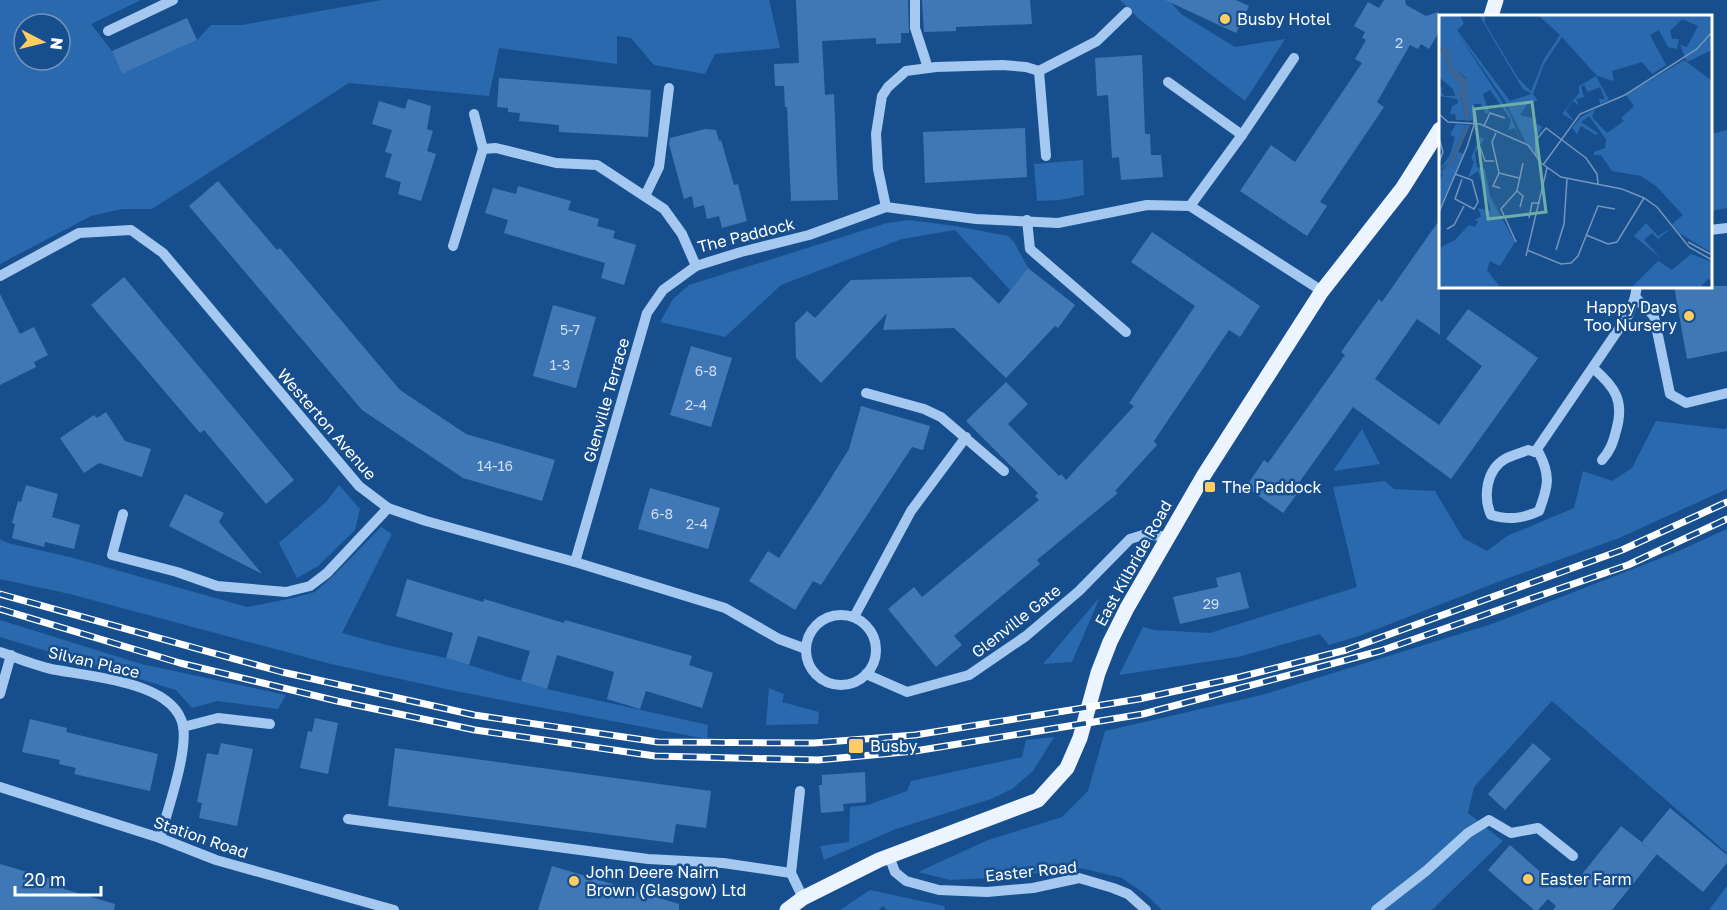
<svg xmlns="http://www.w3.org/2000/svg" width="1727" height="910" viewBox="0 0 1727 910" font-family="'Golos Text',sans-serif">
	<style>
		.green { fill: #2a69ad; fill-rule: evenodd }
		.building { fill: #4078b7 }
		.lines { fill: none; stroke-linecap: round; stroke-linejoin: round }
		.minor { stroke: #a4c8ef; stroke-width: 10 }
		.major { stroke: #ecf4ff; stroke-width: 15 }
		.rail-casing { stroke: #fff; stroke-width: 7 }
		.rail { stroke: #174f8e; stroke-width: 4.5; stroke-dasharray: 14; stroke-linecap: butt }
		.poi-dot { fill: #ffcd62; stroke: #174f8e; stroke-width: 2 }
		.labels { text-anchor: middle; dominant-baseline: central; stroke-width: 5; stroke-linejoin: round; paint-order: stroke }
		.number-label { font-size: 14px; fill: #cfdded }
		.poi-label { font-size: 16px; fill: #fff; stroke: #174f8e; text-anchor: start }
		.street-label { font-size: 16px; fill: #fff; stroke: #174f8e }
		.inset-road { fill: none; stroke: #7495bb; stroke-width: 1.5 }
		.view { fill: #6fada8; fill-opacity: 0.15; stroke: #6fada8; stroke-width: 3 }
		.inset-edge { fill: none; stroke: #fff; stroke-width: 3 }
	</style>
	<rect width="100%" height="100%" fill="#174f8e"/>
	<g class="green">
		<path d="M0,0H141L91,24L112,51L122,74L197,40L211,25H242L382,0H769L780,48L715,54L705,74L654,65L631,38L617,36V64L499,48L489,96L349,83L152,209H122L91,216L0,264ZM24,24H60V60H24Z"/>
		<path d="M1120,0H1169L1181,14L1235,47L1285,39L1245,101L1139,19Z"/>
		<path d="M1727,130V208L1711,211V134Z"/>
		<path d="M1083,160L1084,195L1060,200L1037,201L1034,164Z"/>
		<path d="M909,220L955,226L1008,236L1014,242L1028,268L1010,290L955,230L902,239L781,285L725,337L660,322L673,299L689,285L887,223Z"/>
		<path d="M1656,421L1724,429L1727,428V489L1619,538L1503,580L1359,636L1329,645L1320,634L1238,657L1119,675L1143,627L1154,630L1210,633L1357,587L1333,487L1385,481L1394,489L1435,491L1463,538L1487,551L1507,536L1574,508L1583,471L1612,481L1632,468Z"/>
		<path d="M1362,429L1380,464L1333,471Z"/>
		<path d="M339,485L360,509L355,530L318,566L297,578L279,543L326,502Z"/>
		<path d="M381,527L392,534L342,633L386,645L446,658L547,689L708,725L707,739L460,692L331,664L70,594L0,579V539L8,543L70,557L247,607L293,598L315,592L332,577Z"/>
		<path d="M1727,529V853L1552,701L1474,787L1468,813L1503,841L1432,910H1162L1145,894L1122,878L1081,868L1004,877L950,880L918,872L988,840L1062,817L1088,791L1105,731L1262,695L1492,624L1674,553Z"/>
		<path d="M1100,597L1072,662L1043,664Z"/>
		<path d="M0,620L141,664L286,695L278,709L217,701L192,708L176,690L0,637Z"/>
		<path d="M769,688L784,694L782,702L819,712L818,724L766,725Z"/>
		<path d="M1054,737L1033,771L1012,789L991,799L896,829L824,860L820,846L849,842L850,807L868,805L907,791L911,781L1022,757L1026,740Z"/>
		<path d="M1727,886V910H1709Z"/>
		<path d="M870,890L944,906L945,910H887L883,906L879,910H840Z"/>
	</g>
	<g class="building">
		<path d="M796,0H908L909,33H901V43L876,44V38L822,41L825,95L834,94L838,200L791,201L787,107H785L784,86H775L774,64L799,63Z"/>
		<path d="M922,0H1030L1032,24L956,27V31L924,32Z"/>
		<path d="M1165,0H1236L1249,6L1236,33Z"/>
		<path d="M1384,0H1405L1406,5L1426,16L1438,12L1440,30L1429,49L1421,44L1418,49L1410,45L1377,102L1384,107L1320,202L1327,206L1307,236L1240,191L1271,145L1295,162L1362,63L1355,59L1366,40L1362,38L1365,32L1354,26L1368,2L1379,8Z"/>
		<path d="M187,18L197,40L122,74L112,51Z"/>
		<path d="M1142,55L1145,134H1150L1151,155H1161L1163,177L1121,180L1119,157L1112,158L1108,95L1097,96L1095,58Z"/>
		<path d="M499,78L651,90L648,137L559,132V125L519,121L520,113L508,112V108L497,107Z"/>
		<path d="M408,99L431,106L427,129L433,131L427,151L436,154L421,201L398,194L401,182L385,177L392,154L385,152L392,130L372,124L379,101L405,109Z"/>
		<path d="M1025,128L1027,177L925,183L923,132Z"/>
		<path d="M705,129L716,130L719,141L721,140L734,185L738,184L747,221L722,228L719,216L707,219L704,205L694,208L692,196L684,199L669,144L670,138Z"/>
		<path d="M218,181L277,250L280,248L400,390L466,434L555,460L542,501L463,478L362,410L189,206Z"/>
		<path d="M518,186L571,201L568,210L599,219L597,226L615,231L613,238L636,245L624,285L601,278L605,263L504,233L508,220L485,213L493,188L516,194Z"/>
		<path d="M1440,219V335L1417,319L1375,379L1439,425L1482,366L1446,339L1468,309L1538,358L1451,479L1353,407L1298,484L1302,487L1283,513L1246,487L1264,460L1268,463L1345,355L1341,352L1379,299L1382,302Z"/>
		<path d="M1152,232L1260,306L1240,337L1229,330L1154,441L1157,445L1115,491L1118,493L1037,560L1040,564L954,636L962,645L936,667L888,609L914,587L922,597L1039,500L1035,496L1038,493L966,421L1006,382L1028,404L1008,424L1059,476L1061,474L1066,480L1134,406L1129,403L1195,306L1131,262Z"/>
		<path d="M1028,268L1075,305L1058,328L1055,326L1006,378L954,328L883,330L887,313L821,383L796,358L795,323L807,311L815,318L851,280L971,277L999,304Z"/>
		<path d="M124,277L294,480L266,504L204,430L200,433L91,305Z"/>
		<path d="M1674,286H1727V351L1687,359Z"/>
		<path d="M0,294L20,334L34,327L48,355L34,362L36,367L0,385Z"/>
		<path d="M553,305L596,317L576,388L533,376Z"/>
		<path d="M691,346L732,358L711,427L670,415Z"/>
		<path d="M861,406L930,426L923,450L912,447L821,585L813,581L795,610L749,581L768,551L779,558L821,494L849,449Z"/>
		<path d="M106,412L125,441L151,449L142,477L99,463L84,473L60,438L94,415L97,418Z"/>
		<path d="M26,485L58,494L52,517L80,525L74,549L45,542L44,547L12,538L15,524L12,523L18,501L21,502Z"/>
		<path d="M650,488L720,508L708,549L638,529Z"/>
		<path d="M185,494L224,513L219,522L262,574L169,526Z"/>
		<path d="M1240,572L1249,608L1180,624L1173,597L1218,587L1216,578Z"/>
		<path d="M407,579L483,602L484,599L564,623L565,620L692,656L689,665L713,673L702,708L646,691L640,709L607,699L614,672L557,655L547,689L521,681L530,651L478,636L469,665L446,658L453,633L396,616Z"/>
		<path d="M315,718L338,723L328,774L300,768L308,731L312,732Z"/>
		<path d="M30,719L67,728L66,732L158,754L150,791L74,774L76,768L59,764L60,760L22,752Z"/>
		<path d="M221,743L253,749L237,826L199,818L202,803L197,802L207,753L218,755Z"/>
		<path d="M1533,743L1551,759L1505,810L1488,794Z"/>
		<path d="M395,748L711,791L706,828L676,824L673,843L388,806Z"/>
		<path d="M865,772L866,802L843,804L844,811L821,813L819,785H822V775Z"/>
		<path d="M1670,808L1727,855V863L1703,892L1642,842Z"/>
		<path d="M1621,826L1657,854L1612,910H1553L1556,906L1548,899L1538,910H1534L1488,870L1510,845L1545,876L1550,871L1570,889Z"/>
		<path d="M0,864L65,883L64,889L115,904L114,910H0Z"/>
		<path d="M552,866L679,904V910H538Z"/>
	</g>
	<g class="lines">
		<g class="minor">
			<path d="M915,0V28L928,68"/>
			<path d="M108,31L173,0"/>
			<path d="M1039,71L1046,156"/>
			<path d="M1168,82L1242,135"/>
			<path d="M474,114L483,149"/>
			<path d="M645,196L659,167L669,88"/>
			<path d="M1190,206L1242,135L1294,58"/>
			<path d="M886,207L878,169L876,134L882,96L888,87L906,71L936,67L1002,65L1026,67L1039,71L1097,41L1127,12"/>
			<path d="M1027,220L1030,249L1126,332"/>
			<path d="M1710,230L1727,228"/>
			<path d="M453,246L483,149L496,148L556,163L597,165L664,209L682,234L696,266L741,252L809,235L886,207L976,219L1058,223L1147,205L1190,206L1322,291"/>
			<path d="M0,276L79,233L131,230L163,253L359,486L388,508L426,521L575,562L725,608L779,639L806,649"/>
			<path d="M1635,297L1654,316L1670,394L1686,403L1727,393"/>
			<path d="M1593,368C1615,387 1625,401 1616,431C1613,443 1610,451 1602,460"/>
			<path d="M866,393L924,409L941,417L1004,471"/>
			<path d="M1528,450L1539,453C1551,476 1548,487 1539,511C1522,519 1509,520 1491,515C1483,497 1486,470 1505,459C1512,455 1521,453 1528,450Z"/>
			<path d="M1535,452L1629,314L1635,297L1637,286"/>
			<path d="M123,514L112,555L177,572L217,586L286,592L310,586L327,573L388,508"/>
			<path d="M575,562L647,313L663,290L696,266"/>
			<circle cx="841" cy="650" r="35"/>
			<path d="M854,617L911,511L966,437"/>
			<path d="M0,652C18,658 38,667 57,670C92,677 175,682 183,726C188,753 167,811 160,838"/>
			<path d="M866,674L907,692L969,675L1026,636L1079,591L1130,539L1146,534L1167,537"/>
			<path d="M0,694L11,655"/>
			<path d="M183,727L218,718L270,724"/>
			<path d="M0,787L160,838L216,860L394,910"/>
			<path d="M800,791L791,873L803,898"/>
			<path d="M348,819L648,859L723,863L791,873"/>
			<path d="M889,856L895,872L906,881L939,890L987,892L1033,888L1079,878L1113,888L1128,894L1146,910"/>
			<path d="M1376,910L1426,871L1468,833L1489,820L1511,833L1538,828L1573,856"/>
		</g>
		<g class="major">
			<path d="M1491,16L1496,0"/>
			<path d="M787,910L803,898L879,860L1038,800L1067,768L1080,738L1098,673L1110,642L1127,608L1204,475L1322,291L1402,189L1440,129"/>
		</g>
		<g class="rail-casing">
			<g id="rail">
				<path d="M0,594L282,672L474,715L658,742L814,743L915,735L1139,699L1240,677L1346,650L1622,550L1727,502"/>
				<path d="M0,609L180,663L337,701L475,730L655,756L818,760L915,751L1143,714L1380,651L1628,565L1727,519"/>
			</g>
		</g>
		<use href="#rail" class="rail"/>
	</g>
	<g class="poi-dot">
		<circle cx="1225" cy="19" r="6"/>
		<circle cx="1689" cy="316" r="6"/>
		<rect x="1204" y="481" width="12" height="12" rx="3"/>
		<rect x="848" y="738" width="16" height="16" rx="3"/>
		<circle cx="1528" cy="879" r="6"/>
		<circle cx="574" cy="881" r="6"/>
	</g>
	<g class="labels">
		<g class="number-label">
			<text x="1399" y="42">2</text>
			<text x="570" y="329">5-7</text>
			<text x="560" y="364">1-3</text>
			<text x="706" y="370">6-8</text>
			<text x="696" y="404">2-4</text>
			<text x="495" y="465">14-16</text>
			<text x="662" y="513">6-8</text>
			<text x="697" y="523">2-4</text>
			<text x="1211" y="603">29</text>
		</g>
		<g class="poi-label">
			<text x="1237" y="19">Busby Hotel</text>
			<text x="1677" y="307" text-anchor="end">Happy Days<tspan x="1677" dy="18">Too Nursery</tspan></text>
			<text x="1222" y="487">The Paddock</text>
			<text x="870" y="746">Busby</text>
			<text x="586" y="872">John Deere Nairn<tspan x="586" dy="18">Brown (Glasgow) Ltd</tspan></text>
			<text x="1540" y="879">Easter Farm</text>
		</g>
		<g class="street-label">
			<text transform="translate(746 235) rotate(-14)">The Paddock</text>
			<text transform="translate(606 400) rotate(-74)">Glenville Terrace</text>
			<text transform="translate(327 424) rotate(49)">Westerton Avenue</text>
			<text transform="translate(1133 563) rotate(-61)">East Kilbride Road</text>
			<text transform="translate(1016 621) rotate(-38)">Glenville Gate</text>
			<text transform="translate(94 662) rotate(13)">Silvan Place</text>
			<text transform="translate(201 837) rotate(19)">Station Road</text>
			<text transform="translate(1031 871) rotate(-6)">Easter Road</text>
		</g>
	</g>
	<g transform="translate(1439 15)">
		<rect width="273" height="273" fill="#174f8e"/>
		<path d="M0,0H21L25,9L18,15L71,86L92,79L83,73L40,0H46V8L79,63L92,76L105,44L121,20L99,0H273V35L248,47L241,30L248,32L259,11L243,4L231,16L233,24H240L238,34L229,32L220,15L211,20L227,50L213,59L203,47L173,56L175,66L158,61L123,22L105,49L94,79L99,86L90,87L81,100L98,104L97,108L103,112L96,126L97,139L87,128L66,86L18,17L70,97L83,128L76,113L69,115L72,105L51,75L44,79L50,97L47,99L42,89H34V104L30,106L27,63L15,54L0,30ZM0,35L7,40L10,55L23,71L21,77L17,74L22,80L26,105H17L16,99H11L13,91L19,88L18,84L1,81L0,74L6,72L2,75L5,81H16L14,74L0,62ZM245,45L273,66V238L240,218L233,209L244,200L217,171L202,161L173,156L162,140H155V137L166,133L167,124L150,101L142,107L159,118L157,120L142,111L138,119L133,113L142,102L156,94L153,102L168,118L185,106L182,103L195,91L187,80ZM157,61L170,85L161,89L160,84H166L161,72L149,77L145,70L142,72L145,82L137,84L140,91L134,86L127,96L135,106L123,99L140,78V71ZM17,109L27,110L10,148L0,155L11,140L16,122L11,120ZM41,122L45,124L36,138L38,152L46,154L51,181L76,227L61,251L51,246L48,255L60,271L67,273H0L2,232L16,225L30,210L36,212L39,207L36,205L42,201L39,193L52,196L39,156L29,163L35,147L32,143ZM19,137L25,139L0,194V167L4,159L0,158L14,149ZM207,208L219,221L233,213L219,224L213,218L205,225L223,244L195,221ZM252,239L273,247V266L269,264L261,273H192L219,246L233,255Z" fill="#2a69ad"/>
		<path d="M0,30L10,36L14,53L28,65L30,106L26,105L22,81L16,73L21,76L23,71L13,62ZM27,110H31L14,149L0,158L10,148Z" fill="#3c6593"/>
		<path class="inset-road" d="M0,99L9,107L41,109L89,130L102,148L122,162L183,174L205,183L218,192L250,232L273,245M45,111L51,98L66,103M57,118L53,127L60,158L54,171L61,173M0,123L4,137L0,147M41,132L46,146H55M97,141V125L107,113L147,143L158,159L159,169M104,150L141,99L186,80L258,34L273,17M60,158L80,163M16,159L33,165L39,187L35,194L16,184L23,164M78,176L84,181L81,192M0,197L28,132L35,110L34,90M90,203L93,188H101M8,214L15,210L25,191M147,220L169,229L178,227L205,183M77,227L62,194L78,176L84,148M249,227L273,240M88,235L122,249L132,248L139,241L159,191L176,194M117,235L125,209L128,164M87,241L108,153"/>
		<path class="view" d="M93,87L107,197L49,204L35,94Z"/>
		<rect width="273" height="273" class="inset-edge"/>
	</g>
	<g transform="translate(42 42) rotate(97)"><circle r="28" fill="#174f8e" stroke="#7495bb" stroke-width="1.5"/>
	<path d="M0-4.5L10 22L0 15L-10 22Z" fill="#ffcd62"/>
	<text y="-9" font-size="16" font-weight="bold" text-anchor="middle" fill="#ffffff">N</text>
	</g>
	<path d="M15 886v9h86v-9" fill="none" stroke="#ffffff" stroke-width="3"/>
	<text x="24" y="886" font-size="18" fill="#ffffff" stroke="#174f8e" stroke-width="4.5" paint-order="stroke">20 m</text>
</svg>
